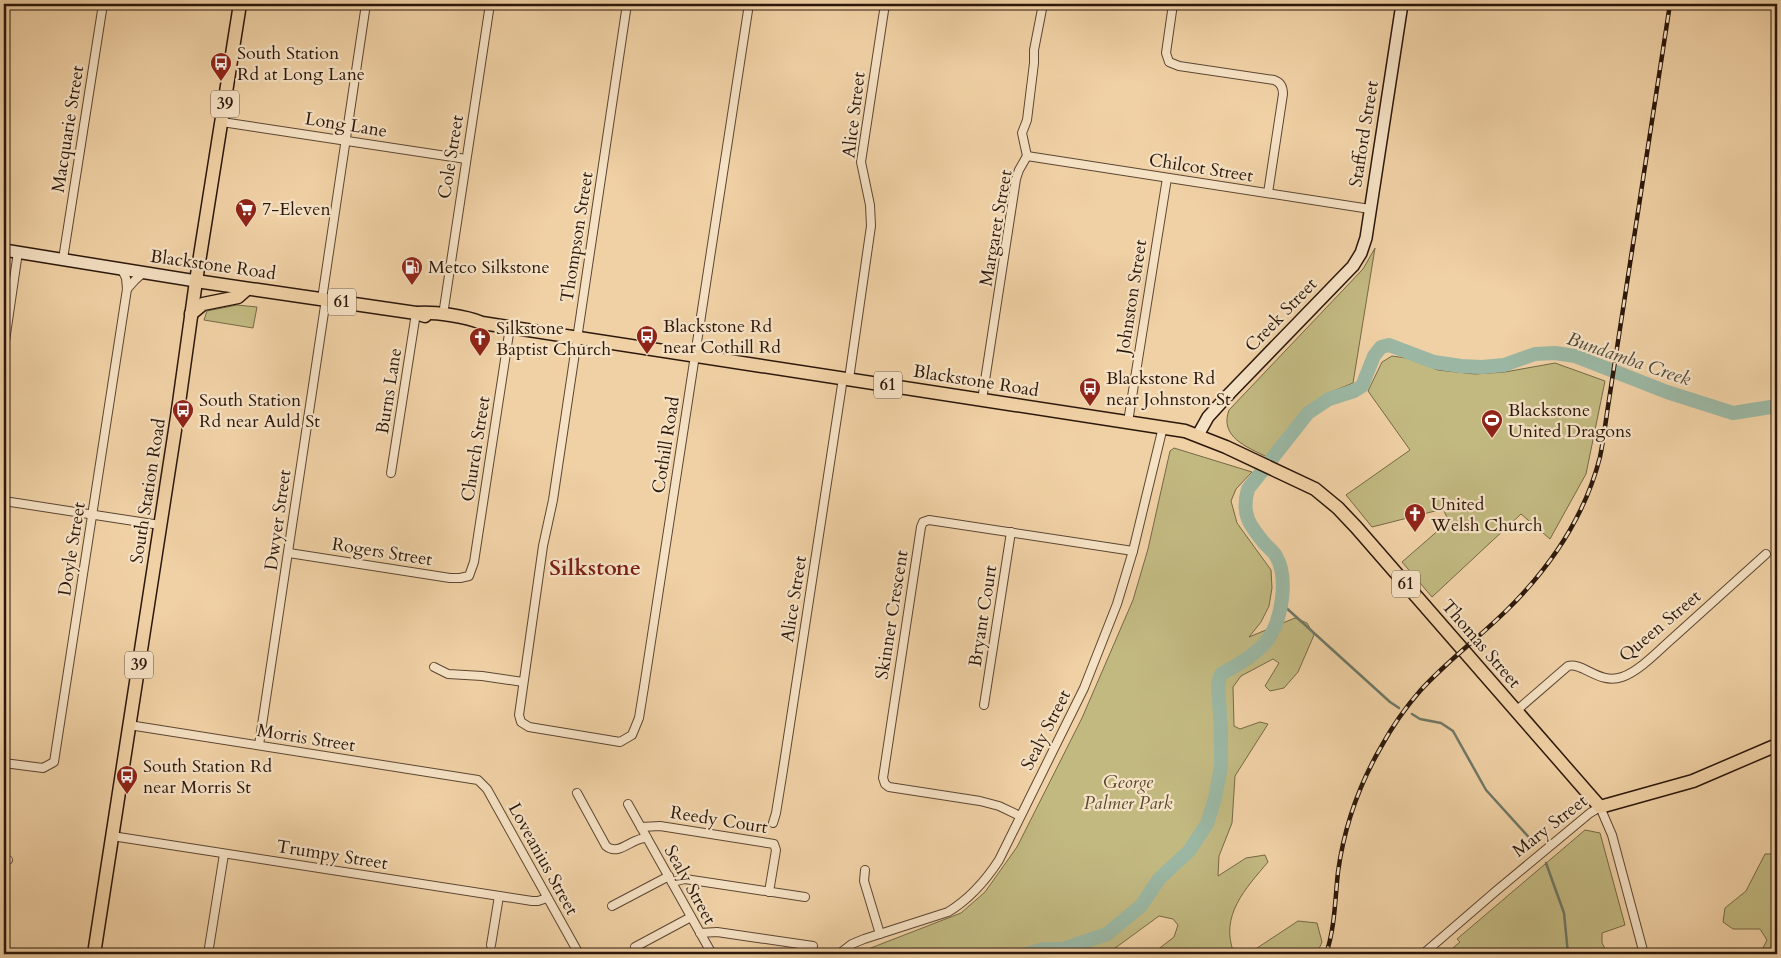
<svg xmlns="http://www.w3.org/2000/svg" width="1781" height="958" viewBox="0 0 1781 958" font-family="Cardo,serif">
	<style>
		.green { fill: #c2b981; stroke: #766846 }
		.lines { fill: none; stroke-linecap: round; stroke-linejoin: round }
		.stream { stroke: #6e7766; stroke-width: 2.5 }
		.river { stroke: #9bb7a3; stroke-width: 14 }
		.minor-casing { stroke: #5c4632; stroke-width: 10 }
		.secondary-casing { stroke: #2b170b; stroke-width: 14 }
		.primary-casing { stroke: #2b170b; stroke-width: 15 }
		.minor { stroke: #f5e1c4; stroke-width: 8 }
		.secondary { stroke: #f5e1c4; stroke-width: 11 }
		.primary { stroke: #f0d1a5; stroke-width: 12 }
		.rail-casing { stroke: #2b170b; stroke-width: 4.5 }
		.rail { stroke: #f5e1c4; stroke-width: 2.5; stroke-dasharray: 8; stroke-linecap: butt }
		.labels { text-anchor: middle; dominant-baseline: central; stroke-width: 4.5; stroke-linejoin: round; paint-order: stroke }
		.shield { fill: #f5e1c4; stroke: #685442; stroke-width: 1 }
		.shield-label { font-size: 16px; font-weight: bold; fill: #2b170b }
		.poi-label { font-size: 18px; fill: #2b170b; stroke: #f5e1c4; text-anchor: start }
		.street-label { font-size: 18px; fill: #2b170b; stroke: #f5e1c4 }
		.park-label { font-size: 18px; font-style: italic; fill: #58482e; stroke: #f5e1c4 }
		.water-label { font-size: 19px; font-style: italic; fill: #4d4739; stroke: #f5e1c4 }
		.district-label { font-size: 22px; font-weight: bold; fill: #7a1f14; stroke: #f5e1c4 }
	</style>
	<rect width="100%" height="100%" fill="#f0d1a5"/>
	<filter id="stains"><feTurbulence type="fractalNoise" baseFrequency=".004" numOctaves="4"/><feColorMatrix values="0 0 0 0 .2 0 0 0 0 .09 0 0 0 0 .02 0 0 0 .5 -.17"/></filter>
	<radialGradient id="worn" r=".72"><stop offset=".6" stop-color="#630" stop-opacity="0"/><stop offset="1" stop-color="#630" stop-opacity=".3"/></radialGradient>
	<g class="green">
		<path d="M1375,248L1353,383L1326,394L1302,412L1267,457C1247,447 1219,437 1229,410L1363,269Z"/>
		<path d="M237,305L257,307L253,328L204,320L207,311Z"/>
		<path d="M1392,356L1406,358L1438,370L1475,374L1505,372L1555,363L1605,381L1586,474L1550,539L1521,514L1432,597L1402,562L1449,521L1443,509L1372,527L1346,495L1410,450L1368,391L1382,362Z"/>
		<path d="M1174,448L1252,472L1236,489L1231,501L1237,523L1271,570L1272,588L1269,606L1261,622L1249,637L1295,618L1307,623L1314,635L1298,672L1284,688L1270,691L1265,686L1279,663L1273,659L1241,676L1233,687L1234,726L1240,729L1260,722L1268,724L1235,776L1232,823L1219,856L1218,876L1246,858L1265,855L1268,862C1246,888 1219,916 1234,953L1248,954L1298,921L1317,923L1322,942L1317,954H1152L1174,937L1178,925L1173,919L1159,916L1107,954H858L863,951L961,913L985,892L1017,847L1082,718L1133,600L1148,549L1170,451Z"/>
		<path d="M1585,830L1600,833L1625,925L1602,933V943L1608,954H1451L1454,947L1460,942L1457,939Z"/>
		<path d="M1765,854H1777V954H1760L1767,940L1760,929H1733L1723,922L1725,908L1746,891Z"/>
	</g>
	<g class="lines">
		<g class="stream">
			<path d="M1282,604L1390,702L1399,708"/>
			<path d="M1412,714L1420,719L1441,723L1453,731L1486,790L1534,843"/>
			<path d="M1546,863L1564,913L1568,954"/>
			<path d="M1044,949V954"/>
		</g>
		<path class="river" d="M1027,954L1044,949H1063L1107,934L1141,906L1159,879L1189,851L1207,824L1215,798L1221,767V731L1218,684L1221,674C1236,666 1254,656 1265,643C1282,623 1289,578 1276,556C1273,551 1269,548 1265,544C1249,525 1241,514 1248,489L1308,413L1329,399L1354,391L1362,386L1374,356L1381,347L1389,345L1434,362L1461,366L1482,367L1504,365L1535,354L1555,353L1575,356L1667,392L1733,413L1777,406"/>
		<g class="minor-casing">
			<g id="minor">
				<path d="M627,4L553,500L543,546L519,715L521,722L529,727L620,742L632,735L639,718L644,687L749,4"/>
				<path d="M1173,4L1166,53L1169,62L1179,66L1274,80C1280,82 1283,87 1283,94L1268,193"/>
				<path d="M222,122L466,159"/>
				<path d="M1027,156L1370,209"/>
				<path d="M63,259L103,4"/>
				<path d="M127,289L135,280L143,273"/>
				<path d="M322,299L366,4"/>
				<path d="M443,315L490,4"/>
				<path d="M4,348L18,252"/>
				<path d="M849,379L871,226L870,205L861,162L885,4"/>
				<path d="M982,400L1016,179L1019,170L1027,156L1022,133L1027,120L1034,63V50L1043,4"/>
				<path d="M1128,422L1167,178"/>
				<path d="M391,473L416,313"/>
				<path d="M4,501L160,525"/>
				<path d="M289,553L450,578H460L469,576L474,562L510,327"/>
				<path d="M434,667L448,674L482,676L523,682"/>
				<path d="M984,705L1011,532"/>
				<path d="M1516,711L1568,666C1583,662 1599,685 1622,677C1640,671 1660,649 1674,637C1705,609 1735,582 1766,554"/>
				<path d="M129,725L478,780L487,789L579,954"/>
				<path d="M259,745L326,299"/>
				<path d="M4,763L43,768L54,762L127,289L126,278L121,268"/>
				<path d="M577,793L606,846C619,857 632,837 647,838"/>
				<path d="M628,804L712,954"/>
				<path d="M1020,816L999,806L980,801L889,787L885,784L883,778L921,527L923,522L929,520L1133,551"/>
				<path d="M773,823L776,813L783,770L843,378"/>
				<path d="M641,827L660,826L774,844L776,850L769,892"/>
				<path d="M112,836L532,901H538L547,898"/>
				<path d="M4,859L8,860"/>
				<path d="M865,870L864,881L880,934"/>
				<path d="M672,882L685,879L805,897"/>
				<path d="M612,906L669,876"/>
				<path d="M700,933L717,932L813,946"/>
				<path d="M491,945L499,896"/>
				<path d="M635,947L691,917"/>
				<path d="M208,954L224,854"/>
				<path d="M839,954L852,944L864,939L948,912C968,900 986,880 999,860L1084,688L1117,604L1133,551L1163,427"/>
				<path d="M1423,954L1496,891L1590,813L1600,807L1612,835L1644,954"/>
			</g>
		</g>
		<g class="secondary-casing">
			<g id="secondary">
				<path d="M4,250L196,281"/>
				<path d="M1198,435L1208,417L1230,393L1353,266L1361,253L1366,238L1402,4"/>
			</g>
		</g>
		<g class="primary-casing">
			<g id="primary">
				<path d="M196,281L416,313L425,316"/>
				<path d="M418,313C436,312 465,316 482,323L1185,431L1226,447L1315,489L1338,508L1356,527L1600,807L1693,781L1777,745"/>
				<path d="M191,314L203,304L238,297L247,289"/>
				<path d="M94,954L177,417L196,281L240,4"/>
			</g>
		</g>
		<use href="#minor" class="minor"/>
		<use href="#secondary" class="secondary"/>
		<use href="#primary" class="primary"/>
		<g class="rail-casing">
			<path id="rail" d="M1326,954C1335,928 1335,899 1338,872C1344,828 1359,785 1381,747C1392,727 1405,708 1420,691C1447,661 1480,637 1509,608C1551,566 1585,516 1600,457C1603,443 1605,427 1607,413L1670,4"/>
		</g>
		<use href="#rail" class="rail"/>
	</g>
	<defs>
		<g id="bus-pin" transform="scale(1.125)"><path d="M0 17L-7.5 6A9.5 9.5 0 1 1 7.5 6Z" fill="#8f2418" stroke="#f5e1c4"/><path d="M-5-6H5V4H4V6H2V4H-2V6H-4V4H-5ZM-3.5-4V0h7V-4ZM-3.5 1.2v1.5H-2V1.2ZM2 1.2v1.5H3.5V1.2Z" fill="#fff"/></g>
		<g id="supermarket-pin" transform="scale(1.125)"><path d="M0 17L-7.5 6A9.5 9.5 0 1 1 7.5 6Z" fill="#8f2418" stroke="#f5e1c4"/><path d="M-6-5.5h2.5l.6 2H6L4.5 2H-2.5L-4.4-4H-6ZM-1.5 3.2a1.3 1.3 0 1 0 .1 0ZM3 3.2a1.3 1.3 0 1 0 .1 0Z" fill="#fff"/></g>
		<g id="fuel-pin" transform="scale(1.125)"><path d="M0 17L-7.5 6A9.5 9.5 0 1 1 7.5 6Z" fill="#8f2418" stroke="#f5e1c4"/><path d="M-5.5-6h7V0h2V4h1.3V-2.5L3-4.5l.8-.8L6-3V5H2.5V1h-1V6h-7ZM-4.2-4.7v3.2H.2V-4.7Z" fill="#fff"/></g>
		<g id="church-pin" transform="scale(1.125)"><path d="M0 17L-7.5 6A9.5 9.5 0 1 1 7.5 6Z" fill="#8f2418" stroke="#f5e1c4"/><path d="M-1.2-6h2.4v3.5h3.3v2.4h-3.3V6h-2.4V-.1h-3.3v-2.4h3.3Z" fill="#fff"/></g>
		<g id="stadium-pin" transform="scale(1.125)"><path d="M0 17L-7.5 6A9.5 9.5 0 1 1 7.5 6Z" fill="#8f2418" stroke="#f5e1c4"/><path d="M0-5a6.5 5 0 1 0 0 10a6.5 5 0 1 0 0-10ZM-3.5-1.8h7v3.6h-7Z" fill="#fff"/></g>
	</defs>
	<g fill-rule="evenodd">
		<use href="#bus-pin" x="221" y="63"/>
		<use href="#supermarket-pin" x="246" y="209"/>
		<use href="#fuel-pin" x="412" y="267"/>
		<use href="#bus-pin" x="647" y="336"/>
		<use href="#church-pin" x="480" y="338"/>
		<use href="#bus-pin" x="1090" y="388"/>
		<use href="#bus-pin" x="183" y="410"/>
		<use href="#stadium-pin" x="1492" y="420"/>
		<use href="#church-pin" x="1415" y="514"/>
		<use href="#bus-pin" x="127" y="776"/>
	</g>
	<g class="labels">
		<g class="shield">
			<rect x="211" y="90.5" width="28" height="27" rx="4"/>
			<rect x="328" y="288.5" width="28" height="27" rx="4"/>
			<rect x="874" y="371.5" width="28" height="27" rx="4"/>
			<rect x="1392" y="570.5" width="28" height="27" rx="4"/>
			<rect x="125" y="651.5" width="28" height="27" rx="4"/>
		</g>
		<g class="shield-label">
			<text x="225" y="104">39</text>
			<text x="342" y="302">61</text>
			<text x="888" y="385">61</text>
			<text x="1406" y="584">61</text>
			<text x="139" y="665">39</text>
		</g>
		<g class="poi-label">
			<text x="237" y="53">South Station<tspan x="237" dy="21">Rd at Long Lane</tspan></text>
			<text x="262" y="209">7-Eleven</text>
			<text x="428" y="267">Metco Silkstone</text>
			<text x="663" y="326">Blackstone Rd<tspan x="663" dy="21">near Cothill Rd</tspan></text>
			<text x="496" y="328">Silkstone<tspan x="496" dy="21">Baptist Church</tspan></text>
			<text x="1106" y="378">Blackstone Rd<tspan x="1106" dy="21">near Johnston St</tspan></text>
			<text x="199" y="400">South Station<tspan x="199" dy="21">Rd near Auld St</tspan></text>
			<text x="1508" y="410">Blackstone<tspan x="1508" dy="21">United Dragons</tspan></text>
			<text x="1431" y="504">United<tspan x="1431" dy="21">Welsh Church</tspan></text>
			<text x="143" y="766">South Station Rd<tspan x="143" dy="21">near Morris St</tspan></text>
		</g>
		<g class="street-label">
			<text transform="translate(854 115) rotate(-83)">Alice Street</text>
			<text transform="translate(346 125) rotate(9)">Long Lane</text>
			<text transform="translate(68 129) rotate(-81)">Macquarie Street</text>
			<text transform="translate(1364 134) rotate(-81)">Stafford Street</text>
			<text transform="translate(451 157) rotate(-81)">Cole Street</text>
			<text transform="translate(1201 168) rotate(9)">Chilcot Street</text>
			<text transform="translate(996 228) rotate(-80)">Margaret Street</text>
			<text transform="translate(577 237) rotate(-81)">Thompson Street</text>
			<text transform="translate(213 265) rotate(8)">Blackstone Road</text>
			<text transform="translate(1132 297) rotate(-81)">Johnston Street</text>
			<text transform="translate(1281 315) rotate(-46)">Creek Street</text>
			<text transform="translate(976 381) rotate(9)">Blackstone Road</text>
			<text transform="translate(389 391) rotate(-81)">Burns Lane</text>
			<text transform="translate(666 445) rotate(-81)">Cothill Road</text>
			<text transform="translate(476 449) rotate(-81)">Church Street</text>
			<text transform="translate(148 491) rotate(-81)">South Station Road</text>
			<text transform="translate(278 520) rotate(-82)">Dwyer Street</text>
			<text transform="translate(72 549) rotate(-81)">Doyle Street</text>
			<text transform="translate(382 552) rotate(9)">Rogers Street</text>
			<text transform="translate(794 599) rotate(-81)">Alice Street</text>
			<text transform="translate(892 615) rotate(-81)">Skinner Crescent</text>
			<text transform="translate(983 616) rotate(-81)">Bryant Court</text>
			<text transform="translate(1660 626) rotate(-40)">Queen Street</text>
			<text transform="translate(1481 644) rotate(49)">Thomas Street</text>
			<text transform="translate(1046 730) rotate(-63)">Sealy Street</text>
			<text transform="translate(306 738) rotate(9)">Morris Street</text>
			<text transform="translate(719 820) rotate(9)">Reedy Court</text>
			<text transform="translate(1550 826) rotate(-38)">Mary Street</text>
			<text transform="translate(332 855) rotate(9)">Trumpy Street</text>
			<text transform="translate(543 859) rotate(61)">Loveanius Street</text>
			<text transform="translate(690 885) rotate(61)">Sealy Street</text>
		</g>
		<g class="park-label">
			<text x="1128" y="782">George<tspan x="1128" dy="21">Palmer Park</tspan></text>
		</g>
		<g class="water-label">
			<text transform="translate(1629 359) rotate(19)">Bundamba Creek</text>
		</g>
		<g class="district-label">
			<text x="595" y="568">Silkstone</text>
		</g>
	</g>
	<rect width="1781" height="958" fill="none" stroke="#f0d1a5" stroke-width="20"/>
	<rect x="5" y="5" width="1771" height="948" fill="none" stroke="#2b170b" stroke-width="2.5"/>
	<rect x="10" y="10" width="1761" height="938" fill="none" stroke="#2b170b"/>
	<rect width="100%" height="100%" filter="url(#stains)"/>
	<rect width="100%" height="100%" fill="url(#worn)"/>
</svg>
